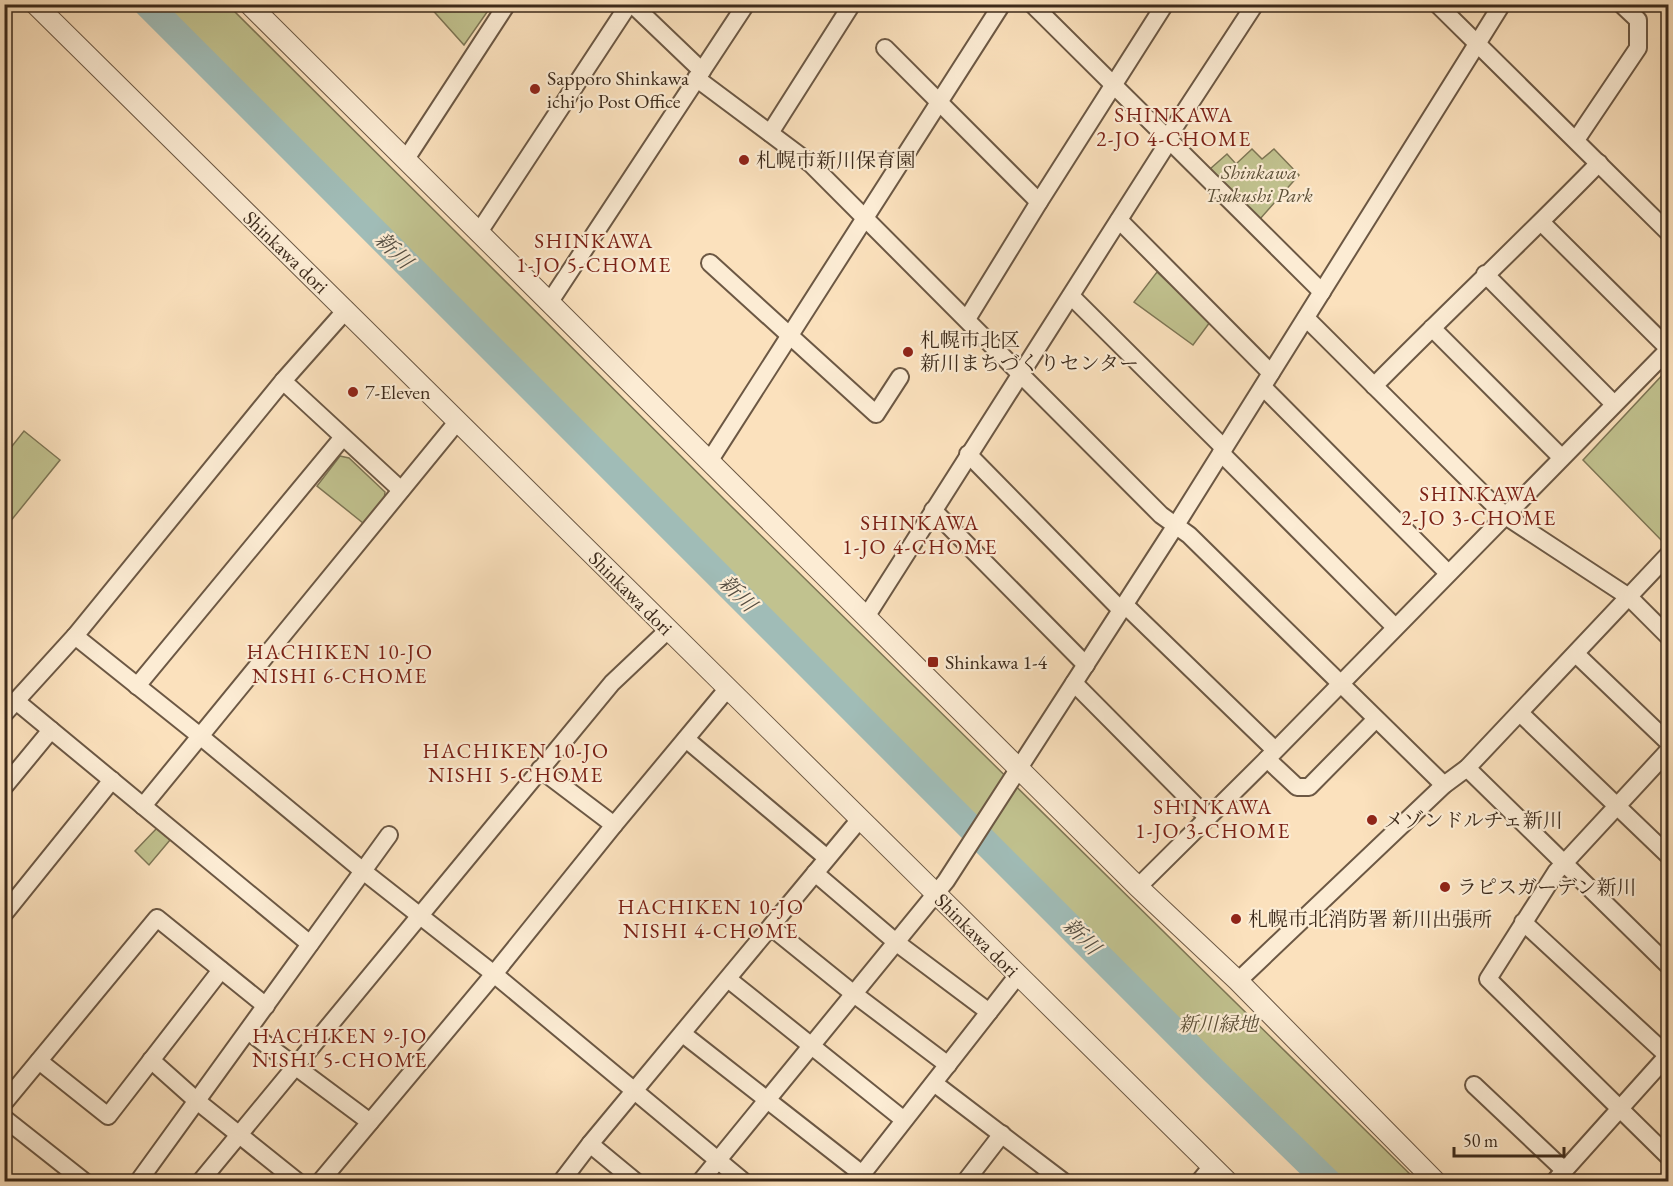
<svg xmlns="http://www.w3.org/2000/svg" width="1673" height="1186" viewBox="0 0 1673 1186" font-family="'EB Garamond','Noto Serif JP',serif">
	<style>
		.green { fill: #c1c28f; stroke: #7e7655; stroke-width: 1.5 }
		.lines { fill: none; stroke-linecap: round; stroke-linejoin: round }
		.river { stroke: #a0bcb7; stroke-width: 27 }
		.minor-casing { stroke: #6c5844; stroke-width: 20 }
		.tertiary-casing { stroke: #6c5844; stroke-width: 22 }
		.minor { stroke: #fcecd4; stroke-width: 16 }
		.tertiary { stroke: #fcecd4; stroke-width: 20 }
		.poi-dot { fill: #8f2418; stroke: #fcecd4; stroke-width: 2 }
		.labels { text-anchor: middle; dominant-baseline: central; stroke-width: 4.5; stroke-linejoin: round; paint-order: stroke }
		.poi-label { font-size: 20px; fill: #3c2a1b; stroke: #fcecd4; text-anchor: start }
		.park-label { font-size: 20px; font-style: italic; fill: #5d5038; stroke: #fcecd4 }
		.street-label { font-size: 20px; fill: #3c2a1b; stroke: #fcecd4 }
		.neighbourhood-label { font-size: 21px; letter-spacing: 1.5px; fill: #7a1f14; stroke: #fcecd4 }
		.water-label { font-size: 21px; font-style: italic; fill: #554e42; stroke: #fcecd4 }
	</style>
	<rect width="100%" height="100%" fill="#fbe1bd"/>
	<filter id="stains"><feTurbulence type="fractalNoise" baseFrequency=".00333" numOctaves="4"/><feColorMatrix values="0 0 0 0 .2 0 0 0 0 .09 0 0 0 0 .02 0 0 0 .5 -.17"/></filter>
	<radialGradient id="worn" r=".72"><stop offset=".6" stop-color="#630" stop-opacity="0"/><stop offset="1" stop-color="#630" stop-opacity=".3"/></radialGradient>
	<g class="green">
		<path d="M153,5H228L730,505L1417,1181H1340L1090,935L723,567Z"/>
		<path d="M428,5H492L464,45Z"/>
		<path d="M1252,149L1262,159L1274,149L1299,175L1260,219L1210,169L1227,154L1236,164Z"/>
		<path d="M1157,272L1210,322L1193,345L1134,302Z"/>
		<path d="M1668,369V539L1664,543L1583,460Z"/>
		<path d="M24,431L60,460L5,528V455Z"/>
		<path d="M340,456L349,458L385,492L384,500L363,523L317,486Z"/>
		<path d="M157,828L170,840L149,865L135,851Z"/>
	</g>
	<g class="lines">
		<path class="river" d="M147,4L1214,1071L1328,1182"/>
		<g class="minor-casing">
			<g id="minor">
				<path d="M632,4L702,71"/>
				<path d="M1032,4L1322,292"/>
				<path d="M1437,4L1668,232"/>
				<path d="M885,48L1039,202"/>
				<path d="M696,78L811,164L1161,515L1189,535L1444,785"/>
				<path d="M770,133L852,4"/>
				<path d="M1576,140L1638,48V20L1621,4"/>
				<path d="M406,159L507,4"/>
				<path d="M1119,220L1271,373"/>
				<path d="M1541,222L1668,348"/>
				<path d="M479,232L629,4"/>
				<path d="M710,263L876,414L900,377"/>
				<path d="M1485,274L1614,404"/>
				<path d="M1071,296L1224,448"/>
				<path d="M549,303L746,4"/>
				<path d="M1306,318L1504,515L1629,597L1668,636"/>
				<path d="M967,319L1039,202L1165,4"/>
				<path d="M1432,328L1561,457"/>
				<path d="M283,381L401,490"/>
				<path d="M1374,386C1448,311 1525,239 1599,163"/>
				<path d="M1263,387L1448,573"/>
				<path d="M1221,453L1395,627"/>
				<path d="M968,454L1121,610"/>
				<path d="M710,460L1002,4"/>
				<path d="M933,510L1086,665"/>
				<path d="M1125,605L1275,750"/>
				<path d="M866,617L1169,141L1172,131L1255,4"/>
				<path d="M75,636L200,736L363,871L494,974L744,1182"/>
				<path d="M1576,654L1668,742"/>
				<path d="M1074,683L1207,817"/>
				<path d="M137,686L343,437"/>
				<path d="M16,701L310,944"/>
				<path d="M1520,713L1668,855"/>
				<path d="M4,714L75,636L283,381L346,310"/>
				<path d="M686,739L827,858"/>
				<path d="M1668,751L1556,872L1488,979L1668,1156"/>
				<path d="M1267,759L1297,787H1309L1376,719"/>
				<path d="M1467,768L1668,965"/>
				<path d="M540,769L614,825"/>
				<path d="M4,787L51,730"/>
				<path d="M143,806L457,422"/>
				<path d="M815,873L897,943L989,1012"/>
				<path d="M1138,887L1267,759L1668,350"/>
				<path d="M4,914L112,780"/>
				<path d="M1523,922L1668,1056"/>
				<path d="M771,927L854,994L948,1065"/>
				<path d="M728,979L904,1120"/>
				<path d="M1238,981L1444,785L1467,768L1668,555"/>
				<path d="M248,1031L370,1122"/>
				<path d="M683,1034L862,1174"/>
				<path d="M151,1060L197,1101L298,1182"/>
				<path d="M39,1061L108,1116L221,970"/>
				<path d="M934,1083L1064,1182"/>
				<path d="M1474,1085L1564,1170"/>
				<path d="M4,1103L157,918L266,1006"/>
				<path d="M4,1118L85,1182"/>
				<path d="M590,1144L636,1182"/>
				<path d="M138,1182L389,835"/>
				<path d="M200,1182L612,683L668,630"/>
				<path d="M320,1182L494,974L614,825L728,688"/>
				<path d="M561,1182L590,1144L860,819"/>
				<path d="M700,1182L946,881L1176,525L1502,4"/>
				<path d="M856,1182L1018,975"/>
				<path d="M965,1182L1002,1134"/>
				<path d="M1199,1182L1212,1166"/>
				<path d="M1554,1182L1668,1055"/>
			</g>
		</g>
		<g class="tertiary-casing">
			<g id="tertiary">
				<path d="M35,4L1228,1182"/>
				<path d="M249,4L1138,887L1238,981L1436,1182"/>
			</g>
		</g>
		<use href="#minor" class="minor"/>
		<use href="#tertiary" class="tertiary"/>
	</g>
	<g class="poi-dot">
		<circle cx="535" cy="89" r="6"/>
		<circle cx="744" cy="160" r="6"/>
		<circle cx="908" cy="352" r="6"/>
		<circle cx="353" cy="392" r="6"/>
		<rect x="927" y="656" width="12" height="12" rx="3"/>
		<circle cx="1372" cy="820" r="6"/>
		<circle cx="1445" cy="887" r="6"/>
		<circle cx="1236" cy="919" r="6"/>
	</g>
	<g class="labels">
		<g class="poi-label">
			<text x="547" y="78">Sapporo Shinkawa<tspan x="547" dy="23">ichi jo Post Office</tspan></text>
			<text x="756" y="160">札幌市新川保育園</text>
			<text x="920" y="340">札幌市北区<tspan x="920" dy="23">新川まちづくりセンター</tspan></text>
			<text x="365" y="392">7-Eleven</text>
			<text x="945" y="662">Shinkawa 1-4</text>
			<text x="1384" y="820">メゾンドルチェ新川</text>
			<text x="1457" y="887">ラピスガーデン新川</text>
			<text x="1248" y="919">札幌市北消防署 新川出張所</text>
		</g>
		<g class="park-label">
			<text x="1259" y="172">Shinkawa<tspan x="1259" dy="23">Tsukushi Park</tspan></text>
			<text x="1218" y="1024">新川緑地</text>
		</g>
		<g class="street-label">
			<text transform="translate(286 252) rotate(44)">Shinkawa dori</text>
			<text transform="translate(631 593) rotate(45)">Shinkawa dori</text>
			<text transform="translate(977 935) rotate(45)">Shinkawa dori</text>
		</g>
		<g class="neighbourhood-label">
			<text x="1174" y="114">SHINKAWA<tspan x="1174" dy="24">2-JO 4-CHOME</tspan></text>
			<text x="594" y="240">SHINKAWA<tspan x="594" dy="24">1-JO 5-CHOME</tspan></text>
			<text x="1479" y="493">SHINKAWA<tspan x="1479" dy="24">2-JO 3-CHOME</tspan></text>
			<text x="920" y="522">SHINKAWA<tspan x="920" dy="24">1-JO 4-CHOME</tspan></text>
			<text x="340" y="651">HACHIKEN 10-JO<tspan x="340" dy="24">NISHI 6-CHOME</tspan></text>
			<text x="516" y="750">HACHIKEN 10-JO<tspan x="516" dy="24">NISHI 5-CHOME</tspan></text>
			<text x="1213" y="806">SHINKAWA<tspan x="1213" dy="24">1-JO 3-CHOME</tspan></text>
			<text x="711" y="906">HACHIKEN 10-JO<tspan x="711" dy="24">NISHI 4-CHOME</tspan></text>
			<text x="340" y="1035">HACHIKEN 9-JO<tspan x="340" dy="24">NISHI 5-CHOME</tspan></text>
		</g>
		<g class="water-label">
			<text transform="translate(394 250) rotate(45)">新川</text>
			<text transform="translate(738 593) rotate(45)">新川</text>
			<text transform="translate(1082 936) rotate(45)">新川</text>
		</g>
	</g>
	<rect width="1673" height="1186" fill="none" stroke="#fbe1bd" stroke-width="24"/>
	<rect x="6" y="6" width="1661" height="1174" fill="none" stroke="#3c2a1b" stroke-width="3"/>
	<rect x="12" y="12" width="1649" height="1162" fill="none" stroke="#3c2a1b" stroke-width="1.5"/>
	<path d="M1454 1147v9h110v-9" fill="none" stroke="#3c2a1b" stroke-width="3"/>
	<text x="1463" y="1147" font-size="18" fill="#3c2a1b" stroke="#fcecd4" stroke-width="4.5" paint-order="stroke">50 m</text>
	<rect width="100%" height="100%" filter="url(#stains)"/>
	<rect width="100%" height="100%" fill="url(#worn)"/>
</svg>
